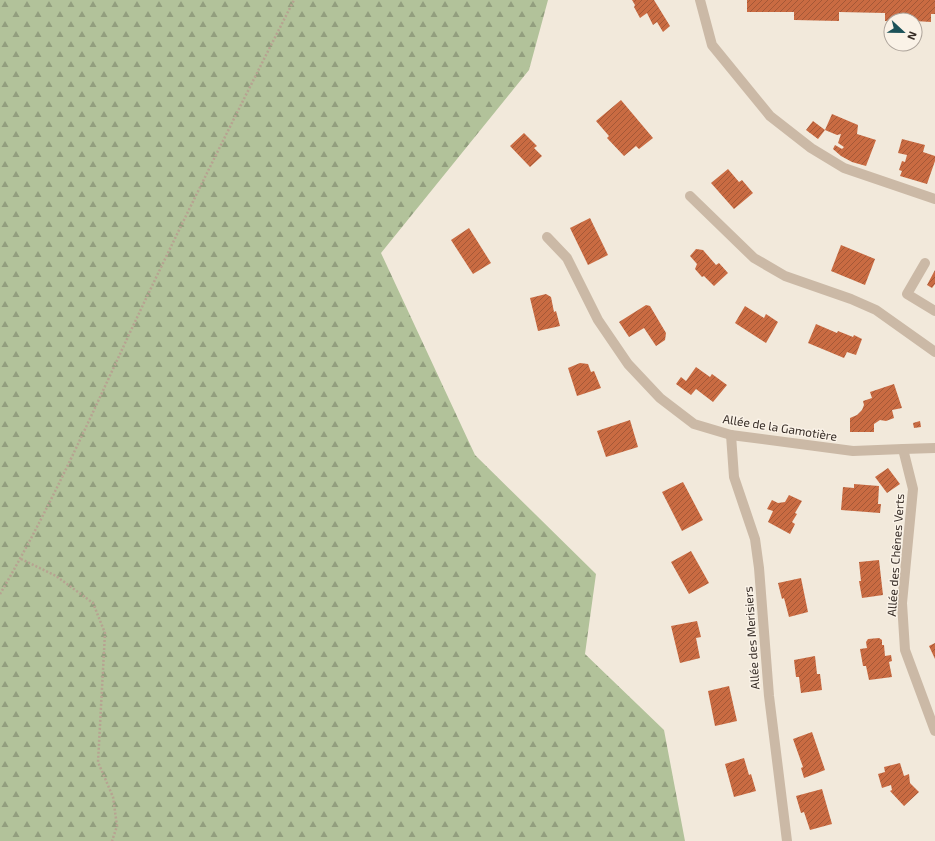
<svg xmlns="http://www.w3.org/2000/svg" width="935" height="841" viewBox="0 0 935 841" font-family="'Exo 2',sans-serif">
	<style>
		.forest { fill: url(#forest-firs) }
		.building { fill: url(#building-hatch) }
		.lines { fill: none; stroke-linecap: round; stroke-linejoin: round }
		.path { stroke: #b7a391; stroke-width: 2.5; stroke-dasharray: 2 2; stroke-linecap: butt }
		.street { stroke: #cbb9a6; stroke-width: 10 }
		.labels { text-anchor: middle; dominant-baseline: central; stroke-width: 3; stroke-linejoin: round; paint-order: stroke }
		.street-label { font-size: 12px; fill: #372d27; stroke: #faf2e7 }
	</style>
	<defs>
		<pattern id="forest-firs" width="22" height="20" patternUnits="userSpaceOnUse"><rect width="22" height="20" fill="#b2c29a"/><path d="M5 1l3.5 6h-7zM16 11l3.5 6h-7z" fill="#929e7e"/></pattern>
		<pattern id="building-hatch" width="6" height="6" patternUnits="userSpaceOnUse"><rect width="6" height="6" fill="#c96b42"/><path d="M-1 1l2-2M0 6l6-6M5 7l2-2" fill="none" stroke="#a45837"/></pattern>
	</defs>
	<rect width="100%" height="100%" fill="#f2e9db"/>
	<path class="forest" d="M0,0H548L529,70L381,253L475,455L596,574L585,654L664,730L685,841H0Z"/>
	<g class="building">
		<path d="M632,0H654L670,26L663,32L657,22L653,25L647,13L640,18L634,7L635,5Z"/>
		<path d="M747,0H935V14H931V22L915,21V20L885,21V13L839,12V21L794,20V12H747Z"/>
		<path d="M621,100L653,138L639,149L636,146L624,156L607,138L609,136L596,121Z"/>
		<path d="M832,114L858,125L857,134L876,140L866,166L852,162L841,156L833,149L835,145L842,149L844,147L838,143L841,134L837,135L825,130L818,139L806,130L813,121L825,130Z"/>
		<path d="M524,133L537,146L534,148L542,156L530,167L510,146Z"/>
		<path d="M902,139L925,145L923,152L935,156V161L927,184L900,176L902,171L899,170L902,161L905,162L907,155L898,153Z"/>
		<path d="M728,169L739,182L742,180L753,193L734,209L711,183Z"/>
		<path d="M590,218L608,255L588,265L570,228Z"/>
		<path d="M469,228L491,263L473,274L451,240Z"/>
		<path d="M841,245L875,259L865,285L831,271Z"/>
		<path d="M696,249L703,250L716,265L719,263L728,273L714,286L704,276L702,277L695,269L697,264L690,256Z"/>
		<path d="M935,270V284L932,288L927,285Z"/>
		<path d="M546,294L551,297L554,312L556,311L560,326L538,331L530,298Z"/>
		<path d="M646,305L650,306L666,333L665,340L656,346L644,328L629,337L619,322Z"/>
		<path d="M745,306L764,318L766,314L778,322L766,343L735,323Z"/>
		<path d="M816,324L837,333L838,331L853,337L854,335L862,339L856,355L847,352L844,358L808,343Z"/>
		<path d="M580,363L588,364L591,372L594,371L601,388L577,396L568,368Z"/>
		<path d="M696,367L710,377L712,374L727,385L713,402L696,389L691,395L676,384L681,377L686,381Z"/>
		<path d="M894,384L902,408L892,410L894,418L886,421L880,420L874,424V432H850V418L857,415L862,410L864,405L863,401L872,398L870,392Z"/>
		<path d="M630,420L638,447L606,457L597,431Z"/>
		<path d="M920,421L921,427L914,428L913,423Z"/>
		<path d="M888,468L900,484L887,493L875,477Z"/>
		<path d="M683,482L703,520L682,531L662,492Z"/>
		<path d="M854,484L879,486L878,504H881L880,513L841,510L843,487L854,488Z"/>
		<path d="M789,495L802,501L795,513L797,514L792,522L795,524L790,534L768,522L773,511L767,509L772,500L778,503L785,502Z"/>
		<path d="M691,551L709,583L689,594L671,562Z"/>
		<path d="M879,560L883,595L862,598L859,581H861L859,562Z"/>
		<path d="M801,578L808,612L789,617L784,598L782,599L778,583Z"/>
		<path d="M697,621L701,637L696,638L700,658L680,663L671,626Z"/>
		<path d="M879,638L882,640V645H884L885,656L891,655L892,661L889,662L892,677L869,680L866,666H863L860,649L867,648L866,642L868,639Z"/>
		<path d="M935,643V659L929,646Z"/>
		<path d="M815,656L817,674H820L822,690L801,693L799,677H796L794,660Z"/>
		<path d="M729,686L737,721L715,726L708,691Z"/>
		<path d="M812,732L825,770L804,778L801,768L803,767L793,739Z"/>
		<path d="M744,758L749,775L751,774L756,791L734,797L725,764Z"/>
		<path d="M900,763L904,776L909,774L910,783L919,792L904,806L890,791L892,790L891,785L882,788L878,774L885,772L884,767Z"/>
		<path d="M822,789L832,824L810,830L804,812L801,813L796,796Z"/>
	</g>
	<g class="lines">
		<g class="path">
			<path d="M21,559L56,576L93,603L105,633L98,762L113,797L117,826L112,841"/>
			<path d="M0,594C54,502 96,404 142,307C191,204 242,102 294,0"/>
		</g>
		<g class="street">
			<path d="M700,0L712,45L770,116L811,148L844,168L935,199"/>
			<path d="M690,196L754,258L785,276L851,299L876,310L935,352"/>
			<path d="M547,237L567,258L598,320L628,364L660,398L694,424L731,435L853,451L903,449L935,448"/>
			<path d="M925,263L907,294L935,311"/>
			<path d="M731,435L734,477L755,539L759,568L769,696L787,841"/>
			<path d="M903,449L913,489L902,603L905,650L935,731"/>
		</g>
	</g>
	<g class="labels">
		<g class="street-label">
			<text transform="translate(780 427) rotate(9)">Allée de la Gamotière</text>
			<text transform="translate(895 555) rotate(-86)">Allée des Chênes Verts</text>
			<text transform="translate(751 638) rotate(-94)">Allée des Merisiers</text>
		</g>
	</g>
	<g transform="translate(903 32) rotate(112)"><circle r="19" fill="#faf2e7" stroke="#aca39a"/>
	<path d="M0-3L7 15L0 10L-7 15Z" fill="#1c5259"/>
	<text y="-6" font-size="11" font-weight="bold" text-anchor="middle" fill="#372d27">N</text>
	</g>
</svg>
